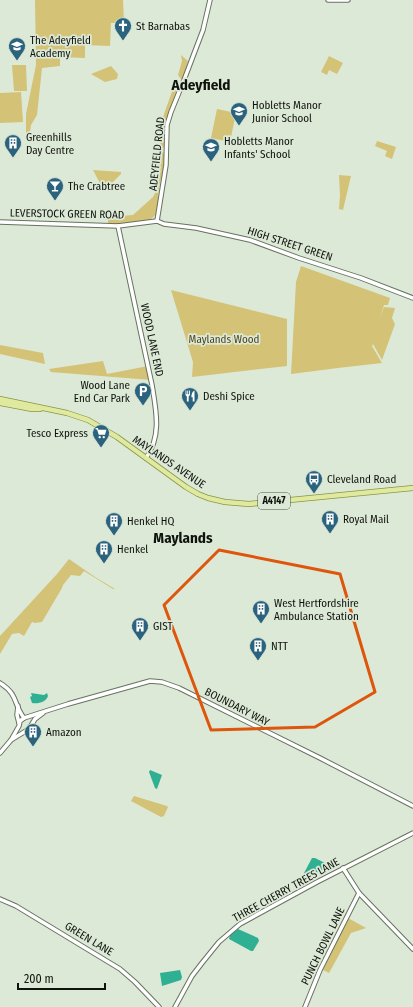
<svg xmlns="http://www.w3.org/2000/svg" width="413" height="1007" viewBox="0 0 413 1007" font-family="'Fira Sans Condensed',sans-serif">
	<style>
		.green { fill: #d4c276 }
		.water { fill: #2fb093 }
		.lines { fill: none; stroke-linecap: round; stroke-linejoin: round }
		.minor-casing { stroke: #677261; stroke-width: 5.5 }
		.major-casing { stroke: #899543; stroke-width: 6 }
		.minor { stroke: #fff; stroke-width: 3.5 }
		.major { stroke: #e0e9a0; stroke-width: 4.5 }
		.marked { fill: none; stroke: #dd560c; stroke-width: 3; stroke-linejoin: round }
		.labels { text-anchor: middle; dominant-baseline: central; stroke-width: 3.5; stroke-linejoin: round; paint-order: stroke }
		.shield { fill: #dde9d7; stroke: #4d534a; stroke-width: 1 }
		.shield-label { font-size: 10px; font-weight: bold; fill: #0f130d }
		.poi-label { font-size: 11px; fill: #0f130d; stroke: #dde9d7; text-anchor: start }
		.street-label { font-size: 11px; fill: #0f130d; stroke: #dde9d7 }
		.park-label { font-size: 11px; fill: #4d441c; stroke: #dde9d7 }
		.district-label { font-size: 15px; font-weight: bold; fill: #0f130d; stroke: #dde9d7 }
	</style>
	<rect width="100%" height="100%" fill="#dde9d7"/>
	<g class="green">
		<path d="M35,0H123L124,23H111L110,46L85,45V58L60,57V66L42,68L37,115L31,125L29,138H26V114L36,65Z"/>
		<path d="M181,55L188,61L183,78L181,79L178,75L182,61Z"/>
		<path d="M329,56L343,63L337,74L329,70L327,75L321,72Z"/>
		<path d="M12,65H26L27,91H14Z"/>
		<path d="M111,66L118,74L117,79L105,82L91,74Z"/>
		<path d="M178,81L181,83V86L166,125L165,145L163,148L160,146L162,120L175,83Z"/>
		<path d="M21,92L23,122L0,123V93Z"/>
		<path d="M217,109L236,113L230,142L211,138Z"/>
		<path d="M377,141L396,147L392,159L385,156L387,151L375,146Z"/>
		<path d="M161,151L164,153C165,167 160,180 158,194C158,199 159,207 157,212C156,214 154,217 151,219C146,222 116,225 108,224V217L133,215L153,197L157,189L160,154Z"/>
		<path d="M93,170L121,172V174L104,191Z"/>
		<path d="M339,175L351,176L343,210L339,209L340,195Z"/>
		<path d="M301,266L390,298L388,305H384L380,318L384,307L395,308L392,318L395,324L382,360L373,344L372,346L382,363L338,368L291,374L296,282Z"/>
		<path d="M171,290L287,319V366L192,377L193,362Z"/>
		<path d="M0,345L43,353L45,364L0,354Z"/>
		<path d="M103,361L107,374L148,366L151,380L51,372L49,369Z"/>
		<path d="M69,559L95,577L115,589H113L84,571L80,576L71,575L63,585L62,588L42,622L35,623L32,622L24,636L19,633L12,634L0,654V636L57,574Z"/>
		<path d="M134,796L167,806L168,807L164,816L161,817L131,801Z"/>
		<path d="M348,918L366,928L351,933L329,973L323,970Z"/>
	</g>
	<g class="water">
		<path d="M31,693L44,695L47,693L48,696C46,702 39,704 32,703L30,697L32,696Z"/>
		<path d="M150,770L162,775L157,789L155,788L149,772Z"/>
		<path d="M312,858H315L327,864V868L307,877L304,873Z"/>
		<path d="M238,929L258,938L259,941L253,951H251L229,939L230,935Z"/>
		<path d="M180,970L182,977L181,980L162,986L160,973Z"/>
	</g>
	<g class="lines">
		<g class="minor-casing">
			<g id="minor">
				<path d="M328,0H348"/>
				<path d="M157,221L166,165L167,125L171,112L184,80L203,30L210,0"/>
				<path d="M0,222L118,226L157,221L164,224L196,228L250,240L299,258L361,278L413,298"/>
				<path d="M118,226L152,385C156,410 162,436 146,458"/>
				<path d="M0,683C19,695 13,704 24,718"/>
				<path d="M18,706L17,715L19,723"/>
				<path d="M11,740L19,726L20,721L24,718L68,704L150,681L162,682L179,688L320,758L413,806"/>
				<path d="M0,753L11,740L29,729L35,719L43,713"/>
				<path d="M343,868L359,893L413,949"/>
				<path d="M0,899L16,906L120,969L135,982L159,1007"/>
				<path d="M175,1007L192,976L202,963L219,942L240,924L317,882L413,833"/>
				<path d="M305,1007L320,970L359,893"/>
			</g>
		</g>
		<g class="major-casing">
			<g id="major">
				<path d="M0,399L67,413L88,420L117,437L186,487L198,494L208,498L225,502L249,504L413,488"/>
				<path d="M0,403L32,409H40"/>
			</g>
		</g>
		<use href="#minor" class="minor"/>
		<use href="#major" class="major"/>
	</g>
	<path class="marked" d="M219,550L340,574L375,692L315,727L211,730L164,605Z"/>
	<defs>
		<g id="church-pin" transform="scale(0.9)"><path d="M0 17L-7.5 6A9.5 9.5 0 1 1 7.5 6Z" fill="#2b627d" stroke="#dde9d7"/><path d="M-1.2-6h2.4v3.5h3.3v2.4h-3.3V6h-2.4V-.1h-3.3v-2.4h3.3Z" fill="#fff"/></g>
		<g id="school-pin" transform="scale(0.9)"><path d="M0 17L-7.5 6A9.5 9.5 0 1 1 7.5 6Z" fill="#2b627d" stroke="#dde9d7"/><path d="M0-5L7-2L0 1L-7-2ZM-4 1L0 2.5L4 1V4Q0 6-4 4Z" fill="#fff"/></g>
		<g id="building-pin" transform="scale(0.9)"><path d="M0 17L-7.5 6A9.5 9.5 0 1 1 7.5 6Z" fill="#2b627d" stroke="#dde9d7"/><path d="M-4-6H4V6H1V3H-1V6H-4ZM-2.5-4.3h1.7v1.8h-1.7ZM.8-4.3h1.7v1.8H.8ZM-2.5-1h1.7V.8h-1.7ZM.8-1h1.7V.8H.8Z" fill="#fff"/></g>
		<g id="bar-pin" transform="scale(0.9)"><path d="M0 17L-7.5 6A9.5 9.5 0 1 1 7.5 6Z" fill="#2b627d" stroke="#dde9d7"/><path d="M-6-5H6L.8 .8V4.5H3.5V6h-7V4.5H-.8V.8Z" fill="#fff"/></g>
		<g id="parking-pin" transform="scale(0.9)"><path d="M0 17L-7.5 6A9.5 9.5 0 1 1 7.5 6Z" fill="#2b627d" stroke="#dde9d7"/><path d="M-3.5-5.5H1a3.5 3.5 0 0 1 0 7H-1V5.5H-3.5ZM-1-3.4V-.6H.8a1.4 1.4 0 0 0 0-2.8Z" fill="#fff"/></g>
		<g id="restaurant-pin" transform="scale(0.9)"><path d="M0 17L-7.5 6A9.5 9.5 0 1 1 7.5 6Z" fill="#2b627d" stroke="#dde9d7"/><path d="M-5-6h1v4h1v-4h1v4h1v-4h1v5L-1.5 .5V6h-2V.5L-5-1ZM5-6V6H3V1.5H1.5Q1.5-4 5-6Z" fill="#fff"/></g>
		<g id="supermarket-pin" transform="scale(0.9)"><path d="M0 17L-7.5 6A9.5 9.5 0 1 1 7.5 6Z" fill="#2b627d" stroke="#dde9d7"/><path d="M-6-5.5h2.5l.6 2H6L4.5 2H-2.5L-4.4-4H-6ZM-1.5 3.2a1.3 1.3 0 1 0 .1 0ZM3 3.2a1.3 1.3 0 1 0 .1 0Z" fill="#fff"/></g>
		<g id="bus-pin" transform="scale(0.9)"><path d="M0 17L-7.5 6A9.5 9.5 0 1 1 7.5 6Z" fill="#2b627d" stroke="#dde9d7"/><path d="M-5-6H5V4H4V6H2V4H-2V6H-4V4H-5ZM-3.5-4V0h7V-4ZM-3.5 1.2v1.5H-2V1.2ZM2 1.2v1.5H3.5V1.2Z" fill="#fff"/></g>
	</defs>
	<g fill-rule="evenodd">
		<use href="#church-pin" x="123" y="26"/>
		<use href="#school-pin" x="17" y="46"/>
		<use href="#school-pin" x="239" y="111"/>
		<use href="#building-pin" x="13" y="143"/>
		<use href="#school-pin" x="211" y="147"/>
		<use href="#bar-pin" x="55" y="186"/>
		<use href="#parking-pin" x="143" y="391"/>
		<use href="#restaurant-pin" x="190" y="396"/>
		<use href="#supermarket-pin" x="101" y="433"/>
		<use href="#bus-pin" x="314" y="479"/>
		<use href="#building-pin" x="330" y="519"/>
		<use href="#building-pin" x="114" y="521"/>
		<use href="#building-pin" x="104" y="549"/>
		<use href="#building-pin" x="261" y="609"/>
		<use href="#building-pin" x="140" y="626"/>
		<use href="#building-pin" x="258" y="646"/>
		<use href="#building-pin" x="33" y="732"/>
	</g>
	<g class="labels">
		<rect class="shield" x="258" y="493" width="32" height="16" rx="3"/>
		<g class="shield-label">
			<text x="274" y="501">A4147</text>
		</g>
		<g class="poi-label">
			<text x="136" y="26">St Barnabas</text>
			<text x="30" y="40">The Adeyfield<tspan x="30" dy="13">Academy</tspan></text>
			<text x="252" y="105">Hobletts Manor<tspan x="252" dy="13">Junior School</tspan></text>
			<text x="26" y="137">Greenhills<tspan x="26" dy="13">Day Centre</tspan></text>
			<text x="224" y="141">Hobletts Manor<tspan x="224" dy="13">Infants' School</tspan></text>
			<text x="68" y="186">The Crabtree</text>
			<text x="130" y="385" text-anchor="end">Wood Lane<tspan x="130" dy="13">End Car Park</tspan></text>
			<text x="203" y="396">Deshi Spice</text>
			<text x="88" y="433" text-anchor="end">Tesco Express</text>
			<text x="327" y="479">Cleveland Road</text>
			<text x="343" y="519">Royal Mail</text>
			<text x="127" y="521">Henkel HQ</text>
			<text x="117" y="549">Henkel</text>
			<text x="274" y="603">West Hertfordshire<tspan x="274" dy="13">Ambulance Station</tspan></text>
			<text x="153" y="626">GIST</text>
			<text x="271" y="646">NTT</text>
			<text x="46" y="732">Amazon</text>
		</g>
		<g class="street-label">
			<text transform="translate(157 154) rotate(-84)">ADEYFIELD ROAD</text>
			<text transform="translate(67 214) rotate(1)">LEVERSTOCK GREEN ROAD</text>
			<text transform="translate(290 244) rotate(18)">HIGH STREET GREEN</text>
			<text transform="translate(152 340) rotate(78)">WOOD LANE END</text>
			<text transform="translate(169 462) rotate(34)">MAYLANDS AVENUE</text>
			<text transform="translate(237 707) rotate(27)">BOUNDARY WAY</text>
			<text transform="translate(286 890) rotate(-29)">THREE CHERRY TREES LANE</text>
			<text transform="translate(89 939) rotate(31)">GREEN LANE</text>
			<text transform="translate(323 946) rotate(-64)">PUNCH BOWL LANE</text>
		</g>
		<g class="park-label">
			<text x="224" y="339">Maylands Wood</text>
		</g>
		<g class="district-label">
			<text x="201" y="85">Adeyfield</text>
			<text x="183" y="538">Maylands</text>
		</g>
	</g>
	<path d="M18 983v6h87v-6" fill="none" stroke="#0f130d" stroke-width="2"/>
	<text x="24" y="983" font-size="12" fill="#0f130d" stroke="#dde9d7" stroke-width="3" paint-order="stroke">200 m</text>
</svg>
